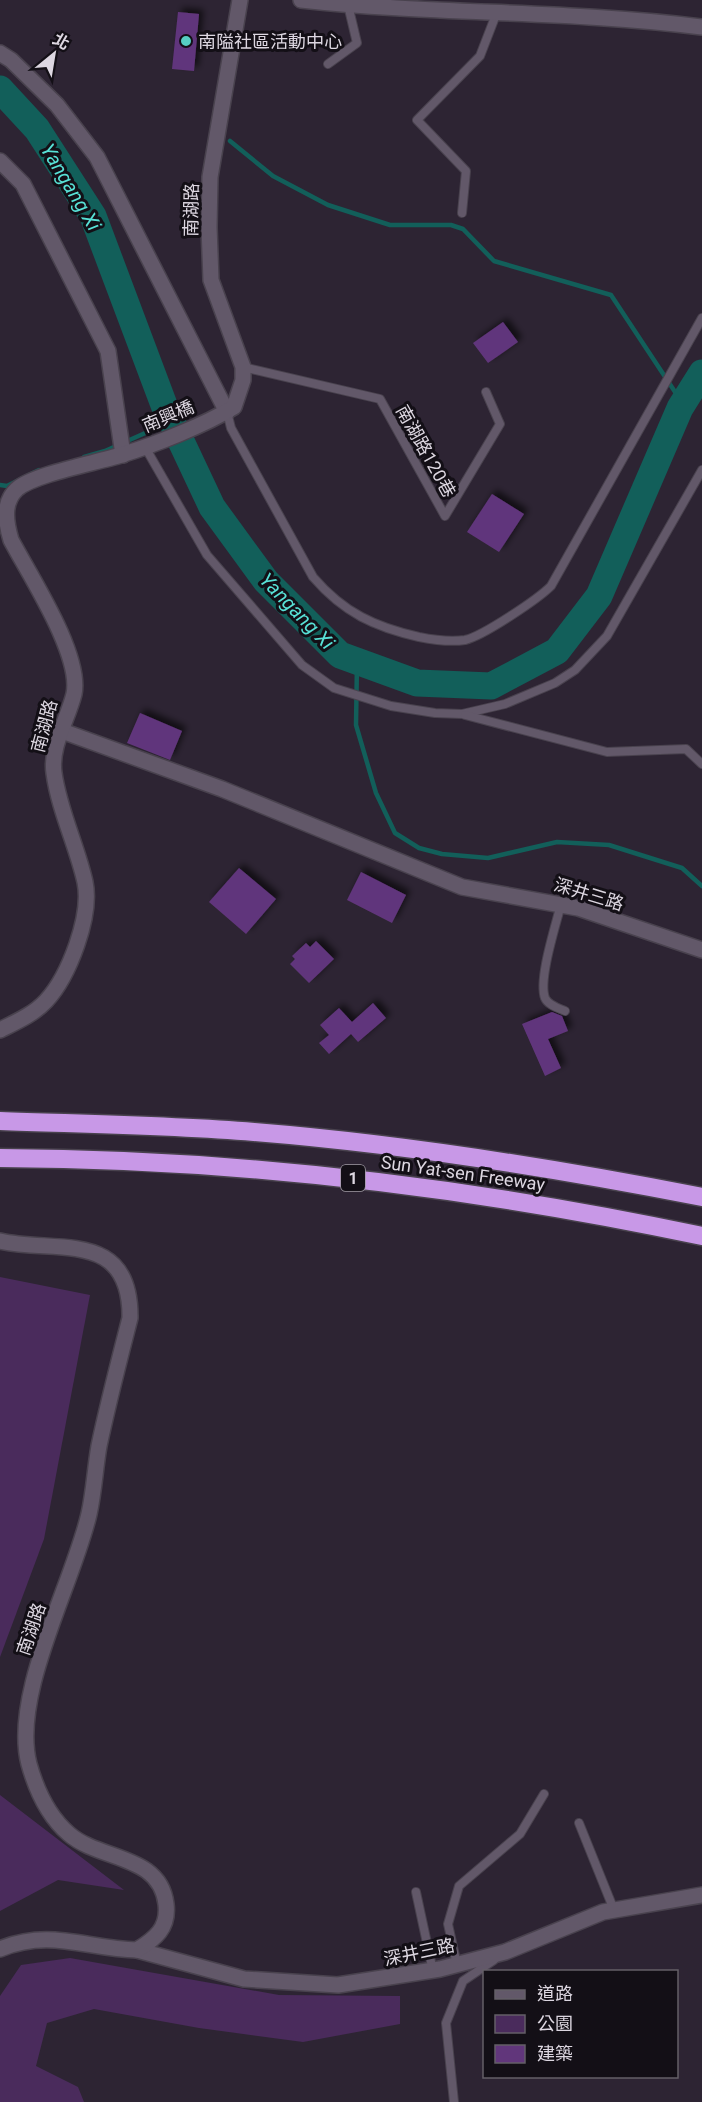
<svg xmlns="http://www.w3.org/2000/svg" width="702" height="2102" viewBox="0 0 702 2102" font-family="Roboto,'Noto Sans TC',sans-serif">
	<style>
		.green { fill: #4a2b5c }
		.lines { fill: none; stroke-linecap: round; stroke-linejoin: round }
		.stream { stroke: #125f5a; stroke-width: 4.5 }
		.river { stroke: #125f5a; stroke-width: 27 }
		.building { fill: #61367b; filter: url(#shadow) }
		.service-casing { stroke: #49424e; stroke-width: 10 }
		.minor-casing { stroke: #49424e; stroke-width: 18 }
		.tertiary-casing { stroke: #49424e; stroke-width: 18 }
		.motorway-casing { stroke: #49424e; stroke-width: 21 }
		.service { stroke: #625869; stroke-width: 8 }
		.minor { stroke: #625869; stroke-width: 15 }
		.tertiary { stroke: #625869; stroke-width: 15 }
		.motorway { stroke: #c898e7; stroke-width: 18 }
		.poi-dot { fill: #56cec3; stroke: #130f16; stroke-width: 2 }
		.labels { text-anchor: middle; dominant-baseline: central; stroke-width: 6; stroke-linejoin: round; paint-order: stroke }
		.shield { fill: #130f16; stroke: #a09ba4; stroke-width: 1.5 }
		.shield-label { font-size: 16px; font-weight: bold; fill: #ddd7e1 }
		.poi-label { font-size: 18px; fill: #ddd7e1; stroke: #130f16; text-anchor: start }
		.street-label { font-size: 18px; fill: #ddd7e1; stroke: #130f16 }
		.water-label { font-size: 20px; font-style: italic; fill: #58e1d6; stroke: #130f16 }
	</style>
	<defs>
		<filter id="shadow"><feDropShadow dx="4.5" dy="-4.5" stdDeviation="3" flood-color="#0009"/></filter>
	</defs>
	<rect width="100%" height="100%" fill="#2d2433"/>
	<g class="green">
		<path d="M0,1277L90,1295L44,1539L0,1657Z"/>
		<path d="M0,1795L124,1890L58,1880L0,1911Z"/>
		<path d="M70,1958L279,1995L400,1996V2024L303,2042L199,2028L94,2009L47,2023L36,2066L78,2087L84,2102H0V1996L21,1965Z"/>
	</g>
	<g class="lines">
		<g class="stream">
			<path d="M230,141L273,176L328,205L390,225H451L463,229L494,261L611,295L683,404"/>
			<path d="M84,457L105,451L172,421"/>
			<path d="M0,485L7,486L39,470"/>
			<path d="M357,662L356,725L376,793L395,833L419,848L442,854L488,858L557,842L609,845L682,868L702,886"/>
		</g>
		<path class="river" d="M0,89L37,129L93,216L164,405L212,507L266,581L340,655L417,683L491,686L557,651L599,596L680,408L702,373"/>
	</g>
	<g class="building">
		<path d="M178,12L199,14L194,71L172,69Z"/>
		<path d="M503,322L518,342L488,363L473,343Z"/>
		<path d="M492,494L524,514L499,552L467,532Z"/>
		<path d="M140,713L182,731L170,760L127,743Z"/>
		<path d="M239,868L276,899L246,934L209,902Z"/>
		<path d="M361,872L406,895L392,923L347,900Z"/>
		<path d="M316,941L334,959L309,983L290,964L295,959L292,956L306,943L310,947Z"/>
		<path d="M373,1003L386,1018L358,1042L351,1034L329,1054L319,1043L329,1035L320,1025L339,1008L352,1022Z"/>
		<path d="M552,1012L562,1016L568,1031L548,1039L561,1068L545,1076L522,1024Z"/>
	</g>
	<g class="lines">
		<g class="service-casing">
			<g id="service">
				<path d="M328,64L357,43L348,5"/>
				<path d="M462,213L466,171L417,120L480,56L497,12"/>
				<path d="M243,367L380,399L445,516L500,424L486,392"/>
				<path d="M227,412L231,428L313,577C344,613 375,627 419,637C434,640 451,642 465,640C483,636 538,599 551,586L702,318"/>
				<path d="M145,447L207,555L302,665L334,688L391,706L435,713L462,714L505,704L555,683L575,670L607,636L702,470"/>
				<path d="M465,715L607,752L686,749L702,764"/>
				<path d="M561,904C556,925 538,979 545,998C548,1005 558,1008 565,1011"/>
				<path d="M579,1823L614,1910"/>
				<path d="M416,1892L433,1971"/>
				<path d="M457,1965L448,1924L459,1886L520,1834L544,1794"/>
				<path d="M454,2102L446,2023L463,1981L494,1960"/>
			</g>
		</g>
		<g class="minor-casing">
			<g id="minor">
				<path d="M0,53L11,60L57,105L97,157L227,412"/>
				<path d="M0,161L23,184L108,351L123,455"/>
				<path d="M62,731L222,789L462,887L578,908L702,950"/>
				<path d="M137,1950L244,1979L338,1985L440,1969L505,1952L603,1912L702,1895"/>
			</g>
		</g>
		<g class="tertiary-casing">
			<g id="tertiary">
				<path d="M301,0C434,15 569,10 702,27"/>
				<path d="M0,1030C16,1022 34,1014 46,1001C69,976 92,916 85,882C77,846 59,810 54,773C50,746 68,719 74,694C82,655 30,576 11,540C6,523 2,503 17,489C34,474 96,463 121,455C154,445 205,425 234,407L243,380V367L211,280L209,227L210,177L240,0"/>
				<path d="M0,1241C55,1254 131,1228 130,1318C119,1361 108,1403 99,1446C95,1469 94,1492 89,1514C73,1584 11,1694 29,1764C36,1789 49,1817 69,1834C100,1861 160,1854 166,1904C169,1928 155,1939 137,1950C87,1949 50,1928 0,1949"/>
			</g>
		</g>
		<g class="motorway-casing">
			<g id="motorway">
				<path d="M0,1121C84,1124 170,1125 254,1132C404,1144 554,1168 702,1197"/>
				<path d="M0,1158C236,1159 471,1187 702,1236"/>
			</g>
		</g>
		<use href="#service" class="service"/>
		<use href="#minor" class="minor"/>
		<use href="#tertiary" class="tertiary"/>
		<use href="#motorway" class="motorway"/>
	</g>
	<circle class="poi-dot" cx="186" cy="41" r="6"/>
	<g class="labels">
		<rect class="shield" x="341" y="1165" width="24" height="26" rx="4.5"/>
		<g class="shield-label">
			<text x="353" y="1178">1</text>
		</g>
		<g class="poi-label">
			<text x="198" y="41">南隘社區活動中心</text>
		</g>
		<g class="street-label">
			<text transform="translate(191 210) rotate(-89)">南湖路</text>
			<text transform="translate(168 416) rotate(-23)">南興橋</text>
			<text transform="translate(426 451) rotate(61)">南湖路120巷</text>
			<text transform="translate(44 726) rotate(-75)">南湖路</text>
			<text transform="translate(589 894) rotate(17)">深井三路</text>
			<text transform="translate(463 1173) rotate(8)">Sun Yat-sen Freeway</text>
			<text transform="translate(31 1629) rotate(-71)">南湖路</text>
			<text transform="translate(419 1952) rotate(-12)">深井三路</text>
		</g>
		<g class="water-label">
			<text transform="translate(71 187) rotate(59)">Yangang Xi</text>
			<text transform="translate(297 611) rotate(46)">Yangang Xi</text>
		</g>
	</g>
	<rect x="483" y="1970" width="195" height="108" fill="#130f16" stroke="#645f67" stroke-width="1.5"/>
	<rect x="495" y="1990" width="30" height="9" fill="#625869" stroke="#645f67" stroke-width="1.5"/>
	<text x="537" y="2000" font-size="18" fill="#ddd7e1">道路</text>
	<rect x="495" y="2015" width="30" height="18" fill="#4a2b5c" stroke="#645f67" stroke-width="1.5"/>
	<text x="537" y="2030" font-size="18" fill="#ddd7e1">公園</text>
	<rect x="495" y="2045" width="30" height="18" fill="#61367b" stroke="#645f67" stroke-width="1.5"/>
	<text x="537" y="2060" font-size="18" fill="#ddd7e1">建築</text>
	<g transform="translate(54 54) rotate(30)" stroke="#130f16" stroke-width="4.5" paint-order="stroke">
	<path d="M0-4.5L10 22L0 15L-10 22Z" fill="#ddd7e1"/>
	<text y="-9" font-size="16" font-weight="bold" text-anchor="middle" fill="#ddd7e1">北</text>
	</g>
</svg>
